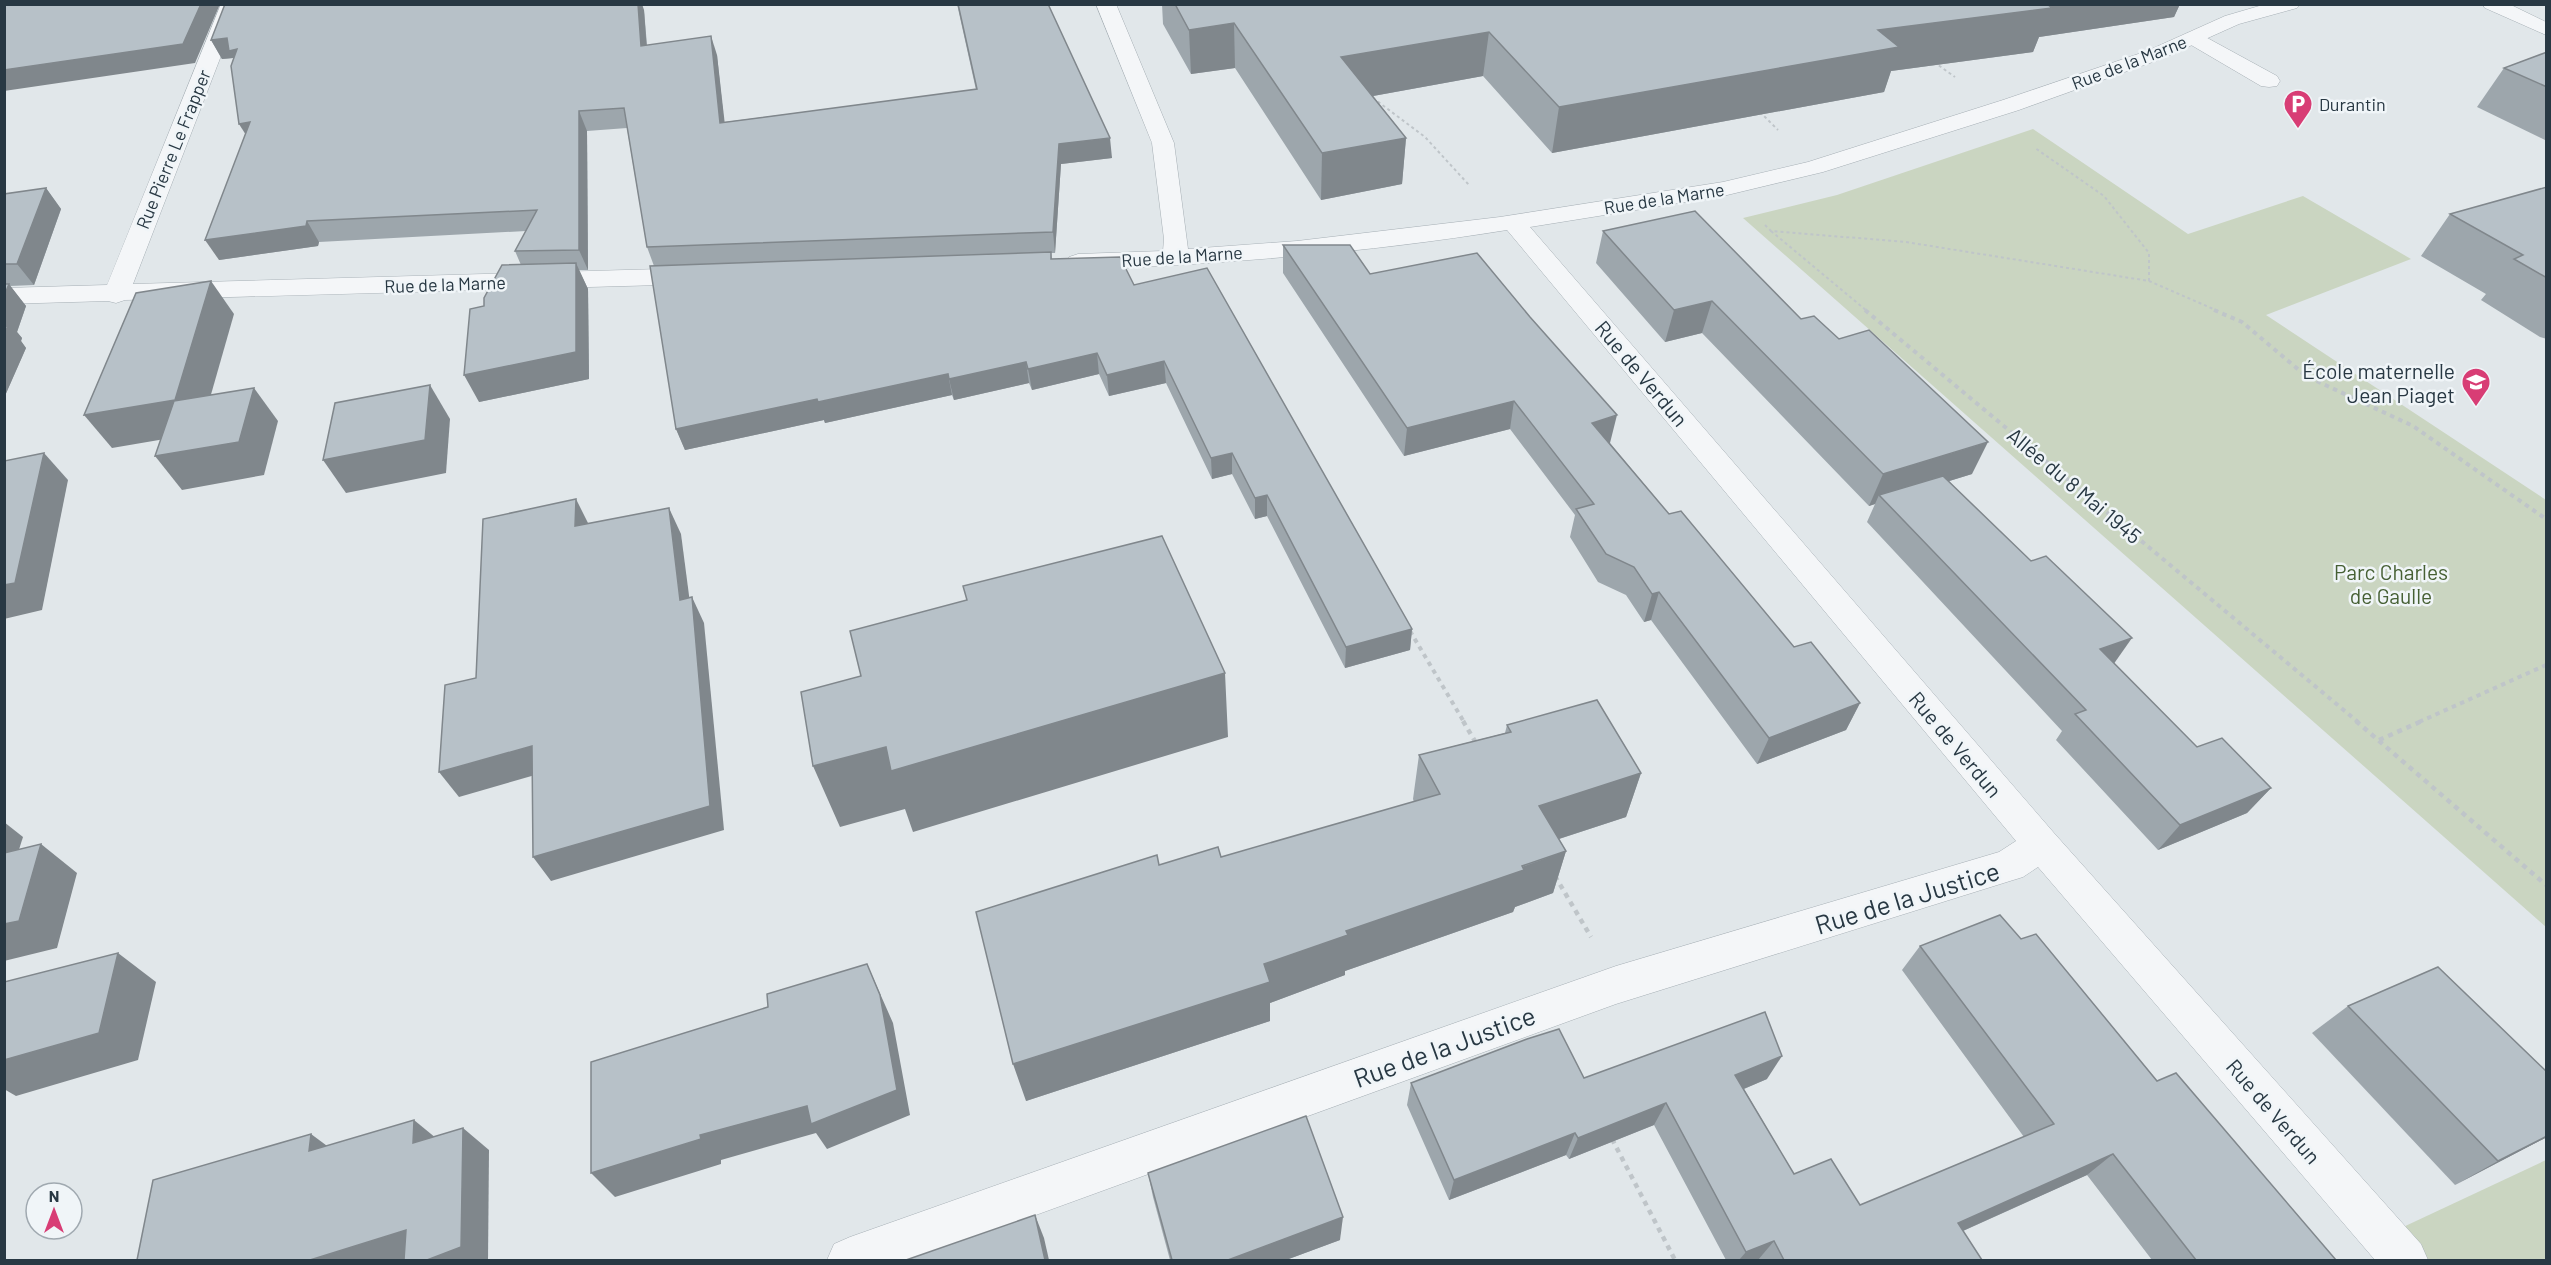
<svg xmlns="http://www.w3.org/2000/svg" width="2551" height="1265" viewBox="0 0 2551 1265" font-family="Barlow,sans-serif">
	<style>
		.green { fill: #cad5c1 }
		.lines { fill: none; stroke-linecap: round; stroke-linejoin: round }
		.lane-casing { stroke: #a6afb5; stroke-width: 1 }
		.street-casing { stroke: #a6afb5; stroke-width: 1 }
		.path-far2 { stroke: #bfc5c9; stroke-width: 2; stroke-dasharray: 3 3; stroke-linecap: butt }
		.path-far1 { stroke: #bfc5c9; stroke-width: 4; stroke-dasharray: 4.5 4.5; stroke-linecap: butt }
		.path { stroke: #bfc5c9; stroke-width: 4.5; stroke-dasharray: 5 5; stroke-linecap: butt }
		.lane { fill: #f4f6f8; fill-rule: evenodd }
		.street { fill: #f4f6f8; fill-rule: evenodd }
		.wall { fill: #9da6ac }
		.shaded-wall { fill: #80878c }
		.building { fill: #b7c1c8; stroke: #80878c; stroke-width: 1.5 }
		.labels { text-anchor: middle; dominant-baseline: central; stroke-width: 5; stroke-linejoin: round; paint-order: stroke }
		.far-street-label { font-size: 18px; fill: #283843; stroke: #f0f5f8 }
		.far-poi-label { font-size: 18px; fill: #283843; stroke: #f0f5f8; text-anchor: start }
		.poi-label { font-size: 21px; fill: #283843; stroke: #f0f5f8; text-anchor: end }
		.street-label { font-size: 21px; fill: #283843; stroke: #f0f5f8 }
		.park-label { font-size: 21px; fill: #466034; stroke: #f0f5f8 }
		.near-street-label { font-size: 26px; fill: #283843; stroke: #f0f5f8 }
	</style>
	<rect width="100%" height="100%" fill="#e1e7ea"/>
	<g class="green">
		<path d="M2033,129L2188,234L2303,196L2411,259L2266,315L2546,500V927L1743,218L1837,195Z"/>
		<path d="M2546,1160V1260H2405L2384,1236Z"/>
	</g>
	<g class="lines">
		<g class="lane-casing">
			<path id="lane" d="M2193,32L2200,34L2277,76L2280,81L2277,86L2269,87L2261,86L2186,42L2183,38L2186,34Z"/>
		</g>
		<g class="street-casing">
			<g id="street">
				<path d="M221,4H241L133,284L697,268L706,271L710,276L706,281L697,284L125,300L116,303L108,301L4,304V288L107,285Z"/>
				<path d="M1096,4H1116L1174,143L1188,249L1297,241L1500,217L1723,182L1808,162L2003,100L2147,51L2225,16L2266,4H2300L2297,8L2239,24L2161,59L2019,110L1823,172L1723,196L1530,227L2054,833L2421,1244L2428,1260H2375L2038,867L2023,877L2010,881L1616,1004L912,1260H827L834,1244L850,1237L1616,966L1999,852L2016,841L1507,230C1365,253 1221,264 1078,270L1069,267L1065,262L1069,257L1078,254L1163,251L1164,239L1152,143Z"/>
				<path d="M2482,4H2509L2546,22V35L2485,8Z"/>
			</g>
		</g>
		<g class="path-far2">
			<path d="M1934,62L1955,77"/>
			<path d="M1373,98L1425,137L1469,185"/>
			<path d="M1760,112L1778,130"/>
			<path d="M1765,225L1771,231L1906,242L2149,281V253L2104,196L2035,148"/>
			<path d="M1771,231L1867,311"/>
			<path d="M2149,281L2218,311"/>
		</g>
		<g class="path-far1">
			<path d="M1865,310L2358,722"/>
			<path d="M2214,310L2242,322L2306,376L2413,426L2546,519"/>
			<path d="M1410,631L1464,722"/>
			<path d="M2419,722L2546,665"/>
		</g>
		<g class="path">
			<path d="M1463,721L1476,743"/>
			<path d="M2356,721L2546,885"/>
			<path d="M2379,740L2422,721"/>
			<path d="M1555,876L1591,937"/>
			<path d="M1612,1139L1675,1260"/>
		</g>
		<use href="#lane" class="lane"/>
		<use href="#street" class="street"/>
	</g>
	<g class="wall">
		<path d="M957,4H1048L1112,158L1061,164L1055,253H1051L1052,259L1134,285L1412,629L1410,650L1345,668L1267,516L1255,519L1232,474L1212,479L1166,383L1109,396L1099,374L1032,390L1029,383L954,400L952,395L825,423L824,420L685,450L676,429L654,266L647,247L627,128L587,131L588,270H579L588,289L589,379L479,402L484,306L521,265L515,251L526,231L319,242L318,246L219,260L246,134L233,59V58L222,59L211,40L644,10L647,45L717,55L724,122L976,90Z"/>
		<path d="M1162,4H2180L2174,17L2039,37L2033,52L1891,71L1884,92L1552,153L1483,76L1373,96L1406,138L1402,184L1321,200L1235,68L1191,74L1163,24Z"/>
		<path d="M2547,52V141L2477,107L2504,68Z"/>
		<path d="M2547,187V339L2540,337L2481,300L2486,294L2421,256L2450,214Z"/>
		<path d="M46,188L61,209L34,285L10,286L26,306L17,332L22,338L21,341L26,348L4,398V194Z"/>
		<path d="M1603,231L1801,319L1972,474L1949,481L2114,664L2197,747L2271,788L2247,813L2158,850L2056,740L2062,731L1867,522L1875,504L1869,506L1702,333L1665,342L1596,263Z"/>
		<path d="M1283,245L1370,274L1610,443L1669,514L1794,647L1860,703L1846,730L1757,764L1651,620L1644,622L1626,595L1598,582L1570,537L1575,515L1510,429L1404,456L1283,273Z"/>
		<path d="M1507,725L1641,773L1626,817L1559,839L1566,851L1553,893L1515,907L1513,912L1345,971V975L1270,1003V1021L1026,1101L1159,865L1221,857L1414,802L1413,799L1419,755L1505,733Z"/>
		<path d="M2021,939L2157,1081L2336,1260H2152L2087,1175L1963,1231L1982,1260H1726L1654,1125L1569,1159L1566,1155L1449,1200L1407,1105L1411,1083L1584,1078L1767,1079L1744,1089L1794,1174L1860,1205L2024,1137L1902,970L1920,946Z"/>
		<path d="M2348,1006L2547,1072V1137L2455,1185L2312,1033Z"/>
		<path d="M1148,1173L1340,1240L1286,1260H1170L1153,1197Z"/>
	</g>
	<g class="shaded-wall">
		<path d="M201,4H220L195,63L4,91V70Z"/>
		<path d="M638,4H642L644,10L648,65L641,46Z"/>
		<path d="M2032,4H2180L2174,17L2039,37L2033,52L1891,71L1884,92L1552,153L1559,107L1878,30Z"/>
		<path d="M1234,23L1235,68L1191,74L1189,30Z"/>
		<path d="M1489,32L1483,76L1340,102L1341,57Z"/>
		<path d="M711,36L717,55L727,143L720,123Z"/>
		<path d="M227,38L237,49L240,70L233,58L222,59L211,40Z"/>
		<path d="M579,111L587,131L588,270L579,250Z"/>
		<path d="M250,122L251,143L239,124Z"/>
		<path d="M1110,138L1112,158L1061,164L1055,253L1053,232L1059,144Z"/>
		<path d="M1406,138L1402,184L1321,200L1322,153Z"/>
		<path d="M46,188L61,209L34,285L17,264Z"/>
		<path d="M307,221L319,242L318,246L219,260L205,240Z"/>
		<path d="M576,263L588,289L589,379L479,402L464,375Z"/>
		<path d="M211,281L234,314L200,433L112,448L84,415Z"/>
		<path d="M9,284L26,306L17,332L22,338L21,341L26,348L4,398V296Z"/>
		<path d="M1712,301L1702,333L1665,342L1674,310Z"/>
		<path d="M1097,353L1099,374L1032,390L1028,369Z"/>
		<path d="M1164,361L1166,383L1109,396L1107,375Z"/>
		<path d="M1026,362L1029,383L954,400L949,379Z"/>
		<path d="M948,374L952,395L825,423L824,420L685,450L676,429L817,399Z"/>
		<path d="M430,385L450,419L446,473L346,493L323,460Z"/>
		<path d="M254,388L278,421L264,475L182,490L155,456Z"/>
		<path d="M1514,401L1510,429L1404,456L1407,428Z"/>
		<path d="M1617,415L1610,443L1586,451L1592,423Z"/>
		<path d="M1988,442L1972,474L1885,501L1879,495L1875,504L1869,506L1883,474Z"/>
		<path d="M44,453L68,480L42,610L4,619V585Z"/>
		<path d="M1232,453V474L1212,479L1211,458Z"/>
		<path d="M1267,495V516L1255,519V498Z"/>
		<path d="M576,499L589,525L575,526Z"/>
		<path d="M669,508L681,534L693,626L680,600Z"/>
		<path d="M1659,592L1651,620L1644,622L1652,594Z"/>
		<path d="M692,597L704,623L724,830L551,881L533,857Z"/>
		<path d="M1412,629L1410,650L1345,668L1346,647Z"/>
		<path d="M2132,638L2113,665L2100,649Z"/>
		<path d="M1225,673L1228,737L913,832L905,809L840,827L813,766L886,747Z"/>
		<path d="M1860,703L1846,730L1757,764L1769,738Z"/>
		<path d="M532,746L549,771L459,797L439,772Z"/>
		<path d="M1641,773L1626,817L1528,849L1539,806Z"/>
		<path d="M2271,788L2247,813L2158,850L2180,825Z"/>
		<path d="M4,822L23,837L6,890L4,889Z"/>
		<path d="M41,844L77,873L57,948L4,961V924Z"/>
		<path d="M1566,851L1553,893L1515,907L1513,912L1345,971V975L1270,1003V1021L1026,1101L1013,1064L1346,931Z"/>
		<path d="M118,953L156,982L138,1060L16,1096L4,1089V1060Z"/>
		<path d="M867,964L893,1023L910,1115L827,1149L816,1133L721,1160V1164L615,1197L591,1173L700,1135Z"/>
		<path d="M1782,1056L1767,1079L1722,1098L1735,1075Z"/>
		<path d="M1666,1103L1654,1125L1569,1159L1578,1138Z"/>
		<path d="M414,1120L442,1143H413Z"/>
		<path d="M463,1128L489,1150L488,1260H427Z"/>
		<path d="M1575,1133L1566,1155L1449,1200L1454,1180Z"/>
		<path d="M311,1134L342,1157L309,1151Z"/>
		<path d="M2547,1136V1137L2455,1185L2498,1161Z"/>
		<path d="M2113,1154L2087,1175L1936,1243L1958,1223Z"/>
		<path d="M1035,1215L1044,1238L1049,1260H1045Z"/>
		<path d="M1343,1217L1340,1240L1286,1260H1228Z"/>
		<path d="M406,1230L405,1260H310Z"/>
		<path d="M1774,1241L1758,1260H1739L1746,1252Z"/>
	</g>
	<g class="building">
		<path d="M4,4H201L183,44L4,70Z"/>
		<path d="M225,4H638L641,46L711,36L720,123L977,89L958,4H1048L1110,138L1059,144L1053,232L647,247L624,108L579,111V250L515,251L537,210L307,221L306,226L205,240L250,122L239,124L231,66L237,49L229,51L227,38L211,40Z"/>
		<path d="M1175,4H2047L2052,8L1878,30L1899,47L1559,107L1489,32L1341,57L1406,138L1322,153L1234,23L1189,30Z"/>
		<path d="M2547,52V87L2504,68Z"/>
		<path d="M2547,187V278L2514,259L2523,255L2450,214Z"/>
		<path d="M46,188L17,264H4V194Z"/>
		<path d="M1695,211L1801,319L1814,316L1839,339L1869,330L1988,442L1883,474L1712,301L1674,310L1603,231Z"/>
		<path d="M1283,245H1350L1370,274L1477,253L1530,317L1617,415L1592,423L1669,514L1681,511L1794,647L1811,642L1860,703L1769,738L1659,592L1652,594L1634,567L1606,554L1576,509L1594,504L1514,401L1407,428Z"/>
		<path d="M1051,252V259L1120,257L1134,285L1207,268L1412,629L1346,647L1267,495L1255,498L1232,453L1211,458L1164,361L1107,375L1097,353L1028,369L1026,362L949,379L948,374L818,402L817,399L676,429L650,266Z"/>
		<path d="M576,263V352L464,375L470,309L484,306V298L502,265Z"/>
		<path d="M211,281L175,400L84,415L136,293Z"/>
		<path d="M4,284H9L4,296Z"/>
		<path d="M8,326L4,334V327Z"/>
		<path d="M430,385L425,440L323,460L335,403Z"/>
		<path d="M254,388L239,442L155,456L174,401Z"/>
		<path d="M44,453L15,583L4,585V461Z"/>
		<path d="M1943,476L2031,561L2046,556L2132,638L2100,649L2197,747L2222,738L2271,788L2180,825L2075,714L2086,710L1879,495Z"/>
		<path d="M576,499L575,526L669,508L680,600L692,597L710,806L533,857L532,746L439,772L445,685L476,678L483,519Z"/>
		<path d="M1162,536L1225,673L891,771L886,747L813,766L801,692L861,676L850,631L967,600L963,586Z"/>
		<path d="M1597,700L1641,773L1539,806L1566,851L1522,866L1524,870L1346,931L1348,935L1264,964L1270,982L1013,1064L976,912L1157,855L1159,865L1218,847L1221,857L1440,794L1419,755L1511,732L1507,725Z"/>
		<path d="M41,844L19,921L4,924V853Z"/>
		<path d="M2000,915L2021,939L2036,934L2157,1081L2176,1073L2336,1260H2196L2113,1154L1958,1223L1982,1260H1784L1774,1241L1746,1252L1666,1103L1578,1138L1575,1133L1454,1180L1411,1083L1527,1039L1559,1029L1584,1078L1765,1012L1782,1056L1735,1075L1794,1174L1831,1159L1860,1205L2054,1124L1920,946Z"/>
		<path d="M118,953L99,1033L4,1060V982Z"/>
		<path d="M867,964L880,995L897,1090L811,1124L807,1106L700,1135L701,1139L591,1173V1062L768,1007L767,994Z"/>
		<path d="M2438,967L2547,1072V1136L2498,1161L2348,1006Z"/>
		<path d="M1306,1116L1343,1217L1228,1260H1172L1148,1173Z"/>
		<path d="M414,1120L413,1143L463,1128L461,1247L427,1260H404L406,1230L310,1260H137L153,1180L311,1134L309,1151Z"/>
		<path d="M1035,1215L1045,1260H906Z"/>
	</g>
	<defs>
		<g id="parking-pin" transform="scale(1.5)"><path d="M0 17L-7.5 6A9.5 9.5 0 1 1 7.5 6Z" fill="#d83d75" stroke="#f0f5f8"/><path d="M-3.5-5.5H1a3.5 3.5 0 0 1 0 7H-1V5.5H-3.5ZM-1-3.4V-.6H.8a1.4 1.4 0 0 0 0-2.8Z" fill="#fff"/></g>
		<g id="school-pin" transform="scale(1.5)"><path d="M0 17L-7.5 6A9.5 9.5 0 1 1 7.5 6Z" fill="#d83d75" stroke="#f0f5f8"/><path d="M0-5L7-2L0 1L-7-2ZM-4 1L0 2.5L4 1V4Q0 6-4 4Z" fill="#fff"/></g>
	</defs>
	<g fill-rule="evenodd">
		<use href="#parking-pin" x="2298" y="104"/>
		<use href="#school-pin" x="2476" y="382"/>
	</g>
	<g class="labels">
		<g class="far-street-label">
			<text transform="translate(2129 62) rotate(-21)">Rue de la Marne</text>
			<text transform="translate(173 149) rotate(-68)">Rue Pierre Le Frapper</text>
			<text transform="translate(1664 198) rotate(-9)">Rue de la Marne</text>
			<text transform="translate(1182 256) rotate(-4)">Rue de la Marne</text>
			<text transform="translate(445 284) rotate(-2)">Rue de la Marne</text>
		</g>
		<g class="far-poi-label">
			<text x="2319" y="104">Durantin</text>
		</g>
		<g class="poi-label">
			<text x="2455" y="370">École maternelle<tspan x="2455" dy="24">Jean Piaget</tspan></text>
		</g>
		<g class="street-label">
			<text transform="translate(1642 373) rotate(50)">Rue de Verdun</text>
			<text transform="translate(2075 485) rotate(40)">Allée du 8 Mai 1945</text>
			<text transform="translate(1956 744) rotate(50)">Rue de Verdun</text>
			<text transform="translate(2274 1111) rotate(49)">Rue de Verdun</text>
		</g>
		<g class="park-label">
			<text x="2391" y="571">Parc Charles<tspan x="2391" dy="24">de Gaulle</tspan></text>
		</g>
		<g class="near-street-label">
			<text transform="translate(1907 897) rotate(-17)">Rue de la Justice</text>
			<text transform="translate(1444 1046) rotate(-20)">Rue de la Justice</text>
		</g>
	</g>
	<rect width="2551" height="1265" fill="none" stroke="#283843" stroke-width="12"/>
	<g transform="translate(54 1211)"><circle r="28" fill="#f0f5f8" stroke="#a0a9b0" stroke-width="1.5"/>
	<path d="M0-4.5L10 22L0 15L-10 22Z" fill="#d83d75"/>
	<text y="-9" font-size="16" font-weight="bold" text-anchor="middle" fill="#283843">N</text>
	</g>
</svg>
